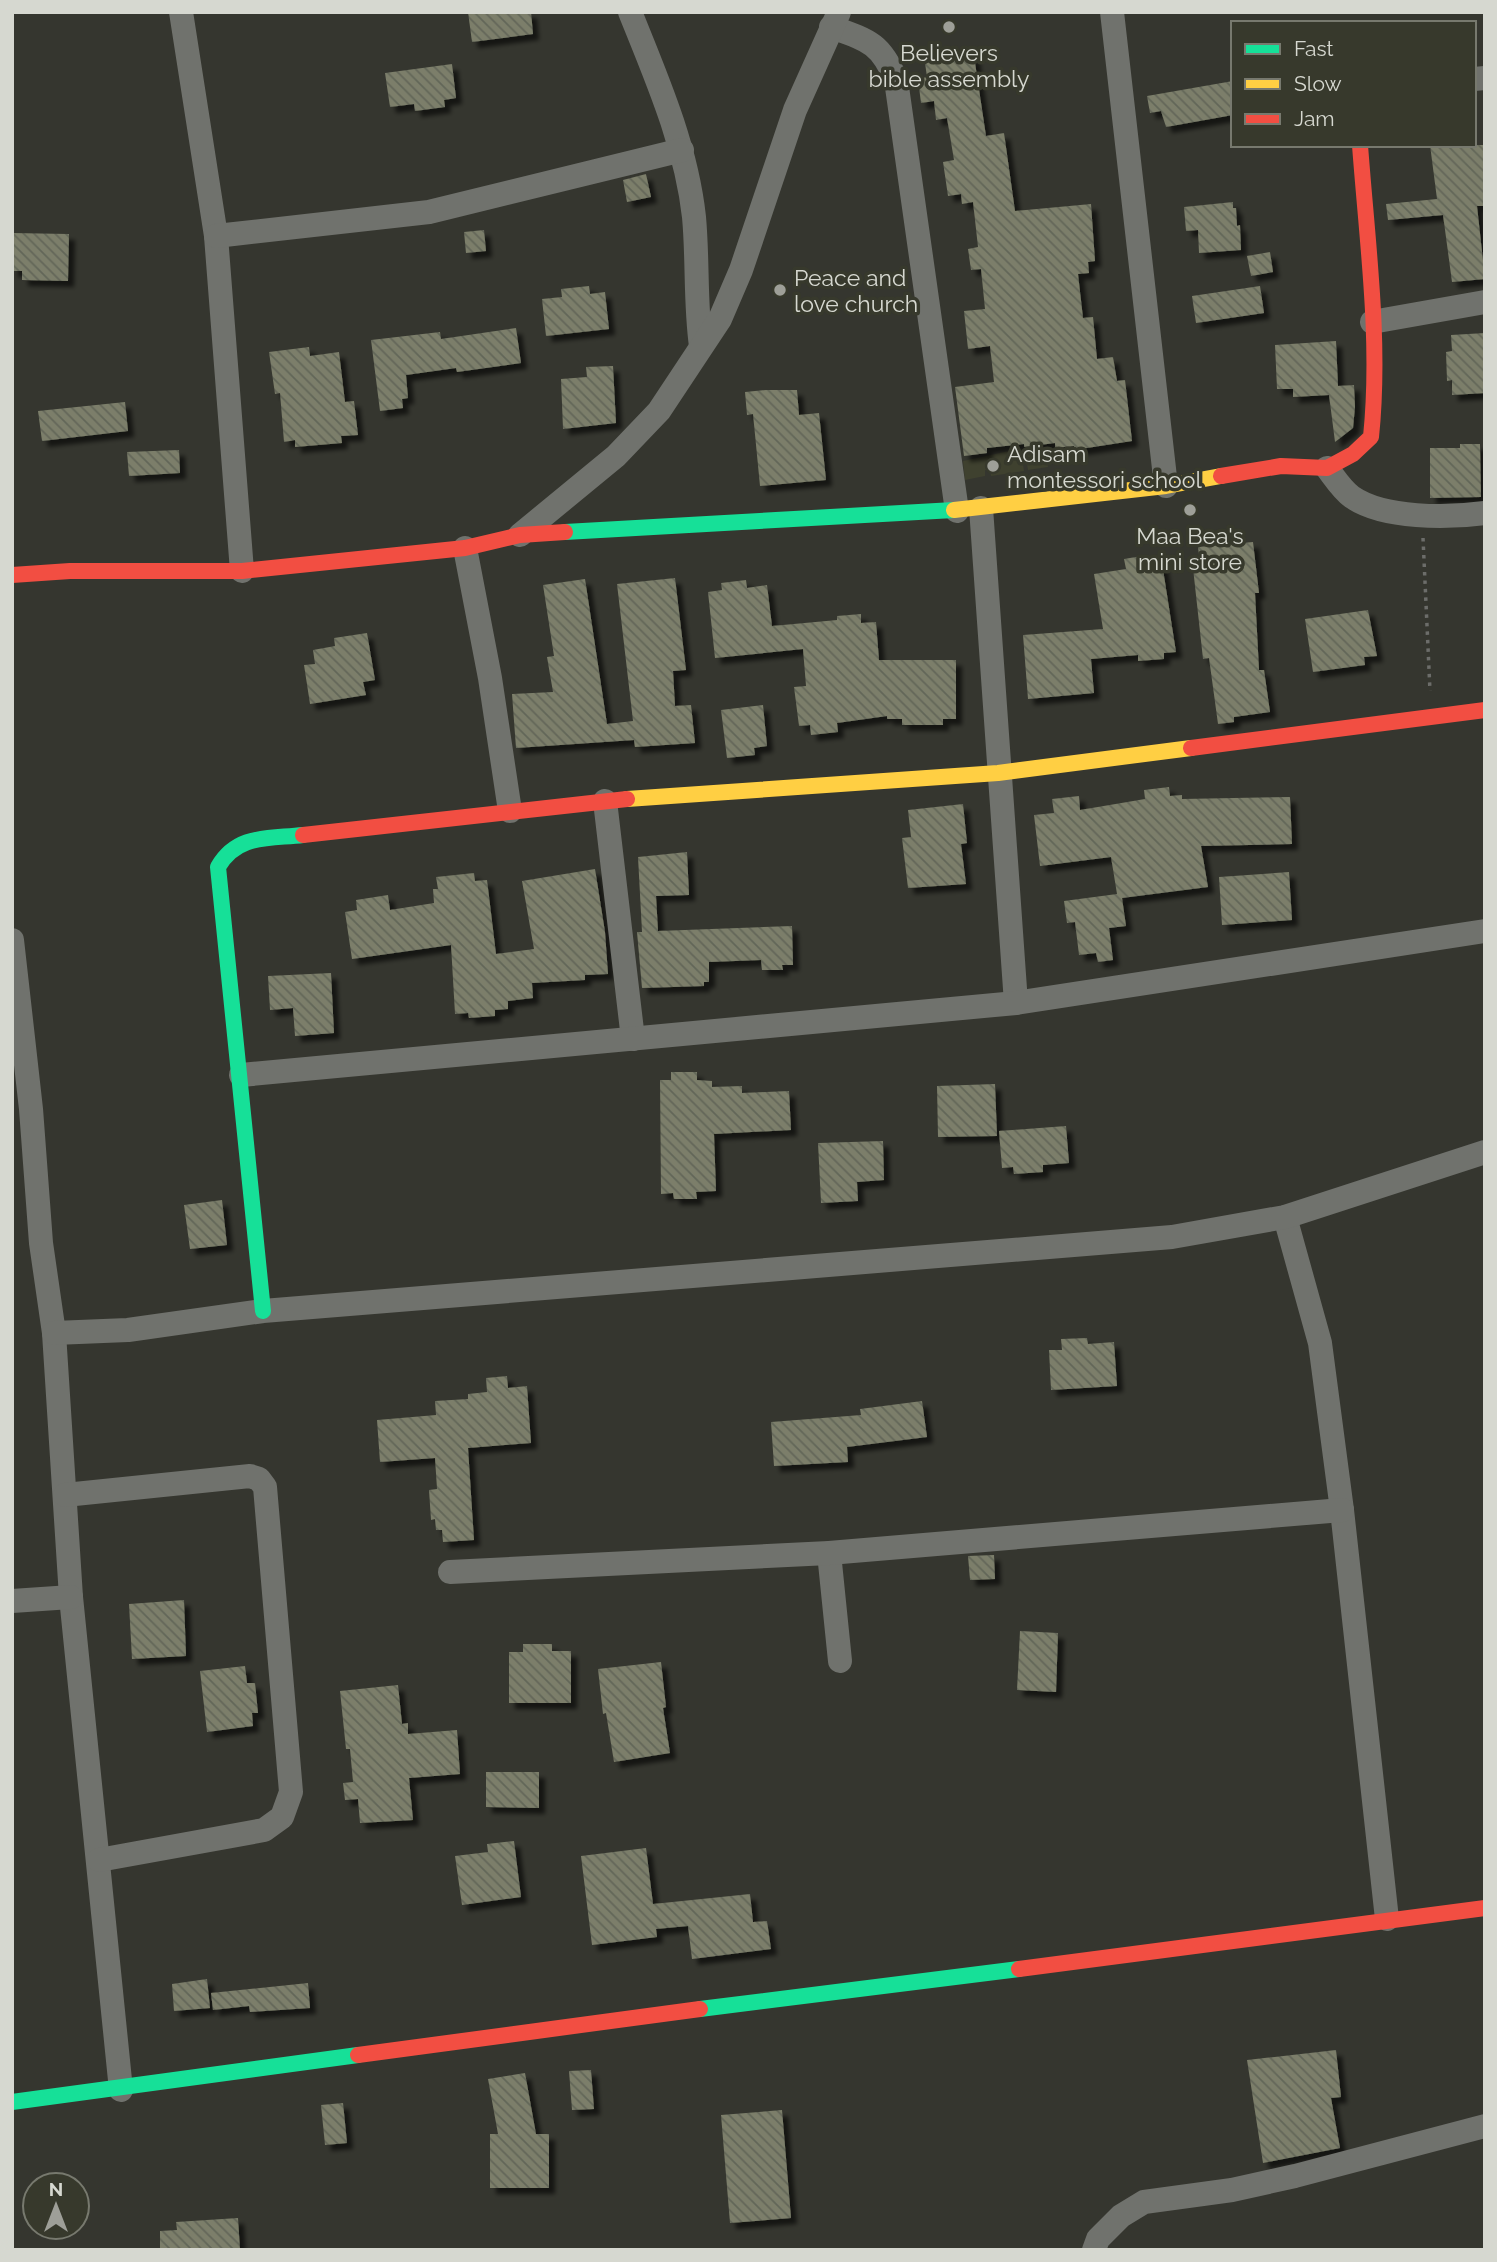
<svg xmlns="http://www.w3.org/2000/svg" width="1497" height="2262" viewBox="0 0 1497 2262" font-family="Raleway,sans-serif">
	<style>
		.built { fill: #3f412f }
		.building { fill: url(#building-back-hatch); filter: url(#shadow) }
		.lines { fill: none; stroke-linecap: round; stroke-linejoin: round }
		.path { stroke: #6c6d6a; stroke-width: 3.5; stroke-dasharray: 3.5 5; stroke-linecap: butt }
		.street { stroke: #70726d; stroke-width: 24 }
		.fast { stroke: #16e098; stroke-width: 16 }
		.slow { stroke: #ffcf43; stroke-width: 16 }
		.jam { stroke: #f24e42; stroke-width: 16 }
		.poi-dot { fill: #9e9f98; stroke: #37392c; stroke-width: 2.5 }
		.labels { text-anchor: middle; dominant-baseline: central; stroke-width: 7; stroke-linejoin: round; paint-order: stroke }
		.poi-label { font-size: 23px; fill: #d6d8d0; stroke: #37392c }
	</style>
	<defs>
		<pattern id="building-back-hatch" width="6" height="6" patternUnits="userSpaceOnUse" patternTransform="scale(1.75)"><rect width="6" height="6" fill="#7b7e6a"/><path d="M-1 5l2 2M0 0l6 6M5-1l2 2" fill="none" stroke="#636658"/></pattern>
		<filter id="shadow"><feDropShadow dx="6" dy="6" stdDeviation="2" flood-color="#0009"/></filter>
	</defs>
	<rect width="100%" height="100%" fill="#35362f"/>
	<path class="built" d="M1018,449L1019,454L1045,450L1048,467L1028,470L1027,464H1023L1024,471L991,476L990,470H985V476L965,480L963,461Z"/>
	<g class="building">
		<path d="M468,12H531L533,34L472,42Z"/>
		<path d="M974,56L986,136L1004,133L1015,211L1091,204L1095,261L1088,262L1089,273L1078,274L1083,318L1093,317L1097,359L1113,357L1117,381L1125,380L1132,441L1074,450V446L1055,448V443L1024,447V444L987,448V453L964,456L955,387L994,382L990,346L968,349L964,311L985,309L981,269L971,270L968,249L978,247L973,202L962,204L961,194L948,196L943,162L954,160L947,118L936,120L934,101L921,103L918,79L927,77L925,63Z"/>
		<path d="M452,64L456,98L444,100L445,107L415,111L414,104L390,107L385,73Z"/>
		<path d="M1233,81V115L1166,127L1161,111L1150,113L1147,96Z"/>
		<path d="M1430,145H1485V206H1477L1485,279L1452,282L1443,215L1388,220L1386,204L1437,199Z"/>
		<path d="M646,174L651,197L627,202L623,180Z"/>
		<path d="M1233,202V208H1236L1237,226L1240,225L1241,250L1199,253L1198,230L1186,231L1184,207Z"/>
		<path d="M484,230L486,251L466,253L464,232Z"/>
		<path d="M12,233L69,234L68,281L22,280V271H12Z"/>
		<path d="M1270,252L1273,272L1251,276L1247,256Z"/>
		<path d="M589,286L590,294L605,292L609,329L546,336L542,299L562,297L561,289Z"/>
		<path d="M1260,286L1264,313L1196,323L1192,296Z"/>
		<path d="M516,328L521,363L457,372L456,368L406,375L408,398L402,399L403,408L380,411L371,340L440,332L441,339Z"/>
		<path d="M1485,333V393L1452,395V380L1447,381L1446,352L1452,351L1451,335Z"/>
		<path d="M1336,341L1338,386L1354,385L1355,407L1353,428L1335,442L1329,395L1293,397V389H1277L1275,345Z"/>
		<path d="M309,347L310,356L339,352L345,402L354,401L358,435L341,436L342,443L295,447V440L284,442L280,393L275,394L269,352Z"/>
		<path d="M613,366L616,423L563,429L561,379L587,377L586,367Z"/>
		<path d="M766,390H797L799,415L819,413L826,480L760,486L753,414L747,415L745,392Z"/>
		<path d="M125,402L128,431L42,441L38,411Z"/>
		<path d="M1460,444H1480L1481,497L1430,498V448H1460Z"/>
		<path d="M179,450L180,473L129,476L127,452Z"/>
		<path d="M1253,542L1259,593H1255L1259,670H1264L1270,712L1234,717V722L1218,724L1209,658L1203,659L1193,568L1195,564L1200,563L1198,547Z"/>
		<path d="M1148,555L1150,565L1162,563L1176,652L1164,653V659L1138,661V655L1091,659L1094,693L1028,699L1023,635L1103,629L1094,574L1126,569L1124,559Z"/>
		<path d="M675,578L686,670L673,671L675,706L691,705L695,743L635,747L634,740L516,748L512,694L553,692L547,657L554,656L543,585L585,579L607,724L633,721L617,584Z"/>
		<path d="M746,580L747,588L767,585L772,626L837,620V616L861,614V623L876,622L879,660H956V719H943V725H902V719H887V716L837,723L838,732L811,735L810,725L799,726L794,687L806,686L803,649L715,658L708,592L722,590L721,583Z"/>
		<path d="M1368,610L1377,656L1364,657L1365,665L1313,672L1305,619Z"/>
		<path d="M367,633L375,680L363,682L366,695L310,704L304,665L315,664L313,650L335,646L334,638Z"/>
		<path d="M763,705L767,746L754,748L755,755L727,758L721,710Z"/>
		<path d="M1169,787L1170,796L1182,795V799L1290,797L1292,844L1201,846L1208,887L1122,898L1126,926L1109,928L1113,960L1098,962L1096,953L1079,955L1075,922L1067,923L1064,901L1117,894L1111,857L1040,866L1034,815L1054,813L1052,799L1079,796L1080,810L1145,799L1144,790Z"/>
		<path d="M963,804L967,843L961,844L966,884L908,888L902,838L911,837L908,810Z"/>
		<path d="M687,852L689,895L656,896L658,931L792,926L793,965H782L783,970H762L761,960L709,962V982H704V986L642,988L637,932H642L638,857Z"/>
		<path d="M595,869L605,932L608,974L585,975V980L532,983L533,998L508,1001V1009L495,1010V1016L469,1018L468,1013L455,1014L451,945L352,959L345,912L357,910L356,900L388,895L390,910L434,903L433,889H438L436,877L474,873L475,881L487,880L496,954L534,949L522,881Z"/>
		<path d="M1289,872L1292,920L1222,925L1219,877Z"/>
		<path d="M331,973L334,1033L295,1036L293,1008L270,1010L268,976Z"/>
		<path d="M671,1072H697V1080L712,1081V1087L742,1086V1093L789,1091L791,1130L714,1134L716,1191L696,1192L697,1199H674L673,1193L661,1194L660,1080H671Z"/>
		<path d="M995,1084L997,1136L938,1137L937,1086Z"/>
		<path d="M1066,1126L1069,1163L1043,1165V1172L1014,1174L1013,1167L1002,1168L999,1131Z"/>
		<path d="M883,1141L884,1180L857,1182L858,1201L821,1203L818,1143Z"/>
		<path d="M222,1200L227,1245L190,1249L184,1205Z"/>
		<path d="M1087,1338L1088,1344L1114,1342L1117,1386L1051,1390L1049,1350H1062L1061,1339Z"/>
		<path d="M507,1376L508,1388L527,1386L531,1443L468,1448L474,1540L443,1542L442,1530H436L435,1519L431,1520L429,1490L437,1489L435,1458L380,1462L377,1420L436,1415L435,1401L468,1399V1394L487,1392L486,1378Z"/>
		<path d="M922,1401L927,1437L847,1447L848,1462L774,1466L771,1422L861,1415L860,1409Z"/>
		<path d="M994,1555L995,1579L970,1580L968,1556Z"/>
		<path d="M184,1600L186,1656L132,1659L129,1604Z"/>
		<path d="M1020,1631L1058,1633L1056,1692L1017,1690Z"/>
		<path d="M523,1644H552V1651H571V1703H509V1652H523Z"/>
		<path d="M661,1662L666,1707L663,1708L670,1753L614,1762L606,1713L603,1714L598,1669Z"/>
		<path d="M245,1666L247,1683H255L258,1713H252L253,1726L207,1732L200,1671Z"/>
		<path d="M398,1685L402,1724L408,1723V1734L457,1730L460,1774L409,1778L413,1820L360,1823L358,1799L345,1800L343,1783L353,1782L350,1749H346L340,1691Z"/>
		<path d="M486,1772H539V1808L486,1807Z"/>
		<path d="M514,1841L521,1897L462,1905L455,1856L488,1852L487,1844Z"/>
		<path d="M646,1848L653,1904L750,1894L753,1922L767,1921L771,1949L692,1959L688,1926L656,1929L657,1937L592,1945L581,1856Z"/>
		<path d="M207,1979L210,2008L174,2011L172,1984Z"/>
		<path d="M308,1983L310,2008L250,2012L249,2006L213,2010L211,1993Z"/>
		<path d="M1336,2050L1341,2097L1331,2098L1340,2148L1263,2163L1247,2060Z"/>
		<path d="M591,2070L594,2109L572,2110L569,2071Z"/>
		<path d="M525,2073L536,2134H549V2188H490V2134H498L488,2079Z"/>
		<path d="M343,2103L347,2143L325,2145L321,2105Z"/>
		<path d="M782,2110L791,2218L730,2223L721,2115Z"/>
		<path d="M238,2218L240,2250L160,2249V2231L177,2230L176,2222Z"/>
	</g>
	<g class="lines">
		<path class="path" d="M1423,538L1430,691"/>
		<g class="street">
			<path d="M181,12L216,236L242,571"/>
			<path d="M630,12C657,79 686,145 694,217C698,260 695,303 701,346"/>
			<path d="M1112,12L1166,486"/>
			<path d="M831,27C868,40 881,43 896,80L957,511"/>
			<path d="M1474,79L1485,78"/>
			<path d="M216,236L429,212L682,150"/>
			<path d="M1372,322L1485,302"/>
			<path d="M1327,468C1334,477 1342,490 1352,497C1384,519 1448,518 1485,513"/>
			<path d="M981,508L1016,1003"/>
			<path d="M520,535L616,456L659,411L720,319L741,270L795,110L839,12"/>
			<path d="M465,548L490,678L510,811"/>
			<path d="M605,801L633,1039"/>
			<path d="M12,940L31,1109L41,1243L54,1333L71,1597L121,2090"/>
			<path d="M241,1075L1016,1003L1485,931"/>
			<path d="M1285,1217L1320,1343L1342,1510L1387,1919"/>
			<path d="M54,1333L128,1330L263,1311L1172,1237L1285,1217L1485,1152"/>
			<path d="M65,1495L250,1476L259,1479L265,1487L291,1792L282,1817L264,1830L99,1860"/>
			<path d="M829,1553L840,1661"/>
			<path d="M450,1572L829,1553L1342,1510"/>
			<path d="M12,1601L71,1597"/>
			<path d="M1094,2250L1098,2239L1121,2216L1144,2202L1232,2190L1295,2176L1485,2126"/>
		</g>
		<g class="fast">
			<path d="M565,532L954,510"/>
			<path d="M263,1311L218,867C237,834 268,839 303,835"/>
			<path d="M700,2009L1019,1969"/>
			<path d="M12,2102L358,2055"/>
		</g>
		<g class="slow">
			<path d="M954,510L1166,486L1221,476"/>
			<path d="M627,799L998,773L1191,748"/>
		</g>
		<g class="jam">
			<path d="M1221,476L1281,466L1327,468L1353,454L1371,437C1381,341 1367,241 1360,145"/>
			<path d="M12,575L70,571H242L465,548L520,535L565,532"/>
			<path d="M1191,748L1485,710"/>
			<path d="M303,835L627,799"/>
			<path d="M1019,1969L1485,1908"/>
			<path d="M358,2055L700,2009"/>
		</g>
	</g>
	<g class="poi-dot">
		<circle cx="949" cy="27" r="7"/>
		<circle cx="780" cy="290" r="7"/>
		<circle cx="993" cy="466" r="7"/>
		<circle cx="1190" cy="510" r="7"/>
	</g>
	<g class="labels">
		<g class="poi-label">
			<text x="949" y="52">Believers<tspan x="949" dy="26">bible assembly</tspan></text>
			<text x="794" y="277" text-anchor="start">Peace and<tspan x="794" dy="26">love church</tspan></text>
			<text x="1007" y="453" text-anchor="start">Adisam<tspan x="1007" dy="26">montessori school</tspan></text>
			<text x="1190" y="535">Maa Bea's<tspan x="1190" dy="26">mini store</tspan></text>
		</g>
	</g>
	<rect width="1497" height="2262" fill="none" stroke="#d6d8d0" stroke-width="28"/>
	<rect x="1231" y="21" width="245" height="126" fill="#37392c" stroke="#77796e" stroke-width="2"/>
	<rect x="1245" y="44" width="35" height="10" fill="#16e098" stroke="#77796e" stroke-width="2"/>
	<text x="1294" y="56" font-size="21" fill="#d6d8d0">Fast</text>
	<rect x="1245" y="79" width="35" height="10" fill="#ffcf43" stroke="#77796e" stroke-width="2"/>
	<text x="1294" y="91" font-size="21" fill="#d6d8d0">Slow</text>
	<rect x="1245" y="114" width="35" height="10" fill="#f24e42" stroke="#77796e" stroke-width="2"/>
	<text x="1294" y="126" font-size="21" fill="#d6d8d0">Jam</text>
	<g transform="translate(56 2206)"><circle r="33" fill="#37392c" stroke="#77796e" stroke-width="2"/>
	<path d="M0-5L12 26L0 18L-12 26Z" fill="#9e9f98"/>
	<text y="-10" font-size="19" font-weight="bold" text-anchor="middle" fill="#d6d8d0">N</text>
	</g>
</svg>
